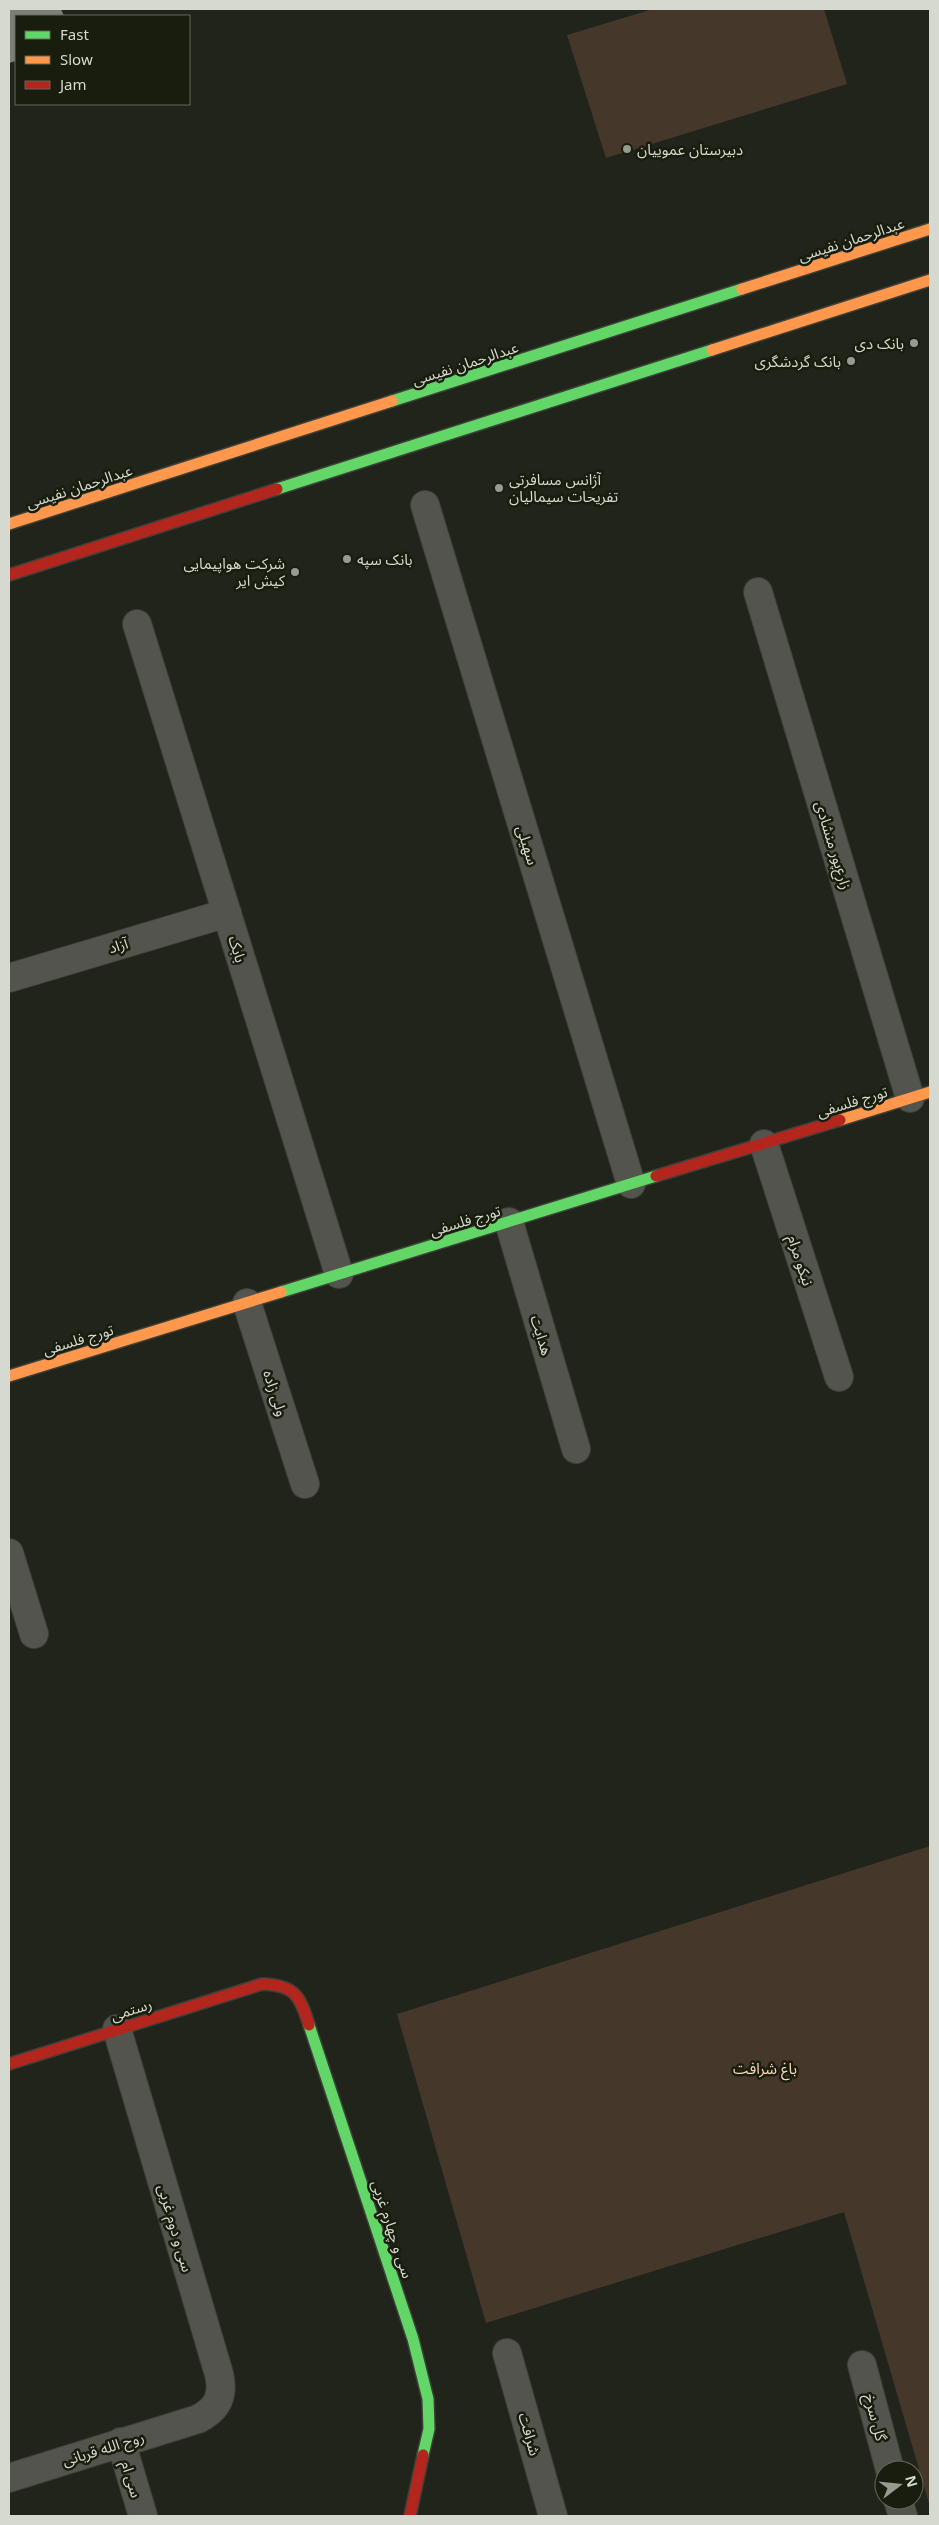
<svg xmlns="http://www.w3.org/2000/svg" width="939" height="2525" viewBox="0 0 939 2525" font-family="'Noto Sans','Noto Sans Arabic',sans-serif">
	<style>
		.green { fill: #45382b }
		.building { fill: #7a7f78 }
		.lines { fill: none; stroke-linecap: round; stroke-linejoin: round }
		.street-casing { stroke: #3d4038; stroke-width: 30 }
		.fast-casing { stroke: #3d4038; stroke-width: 14 }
		.slow-casing { stroke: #3d4038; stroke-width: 14 }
		.jam-casing { stroke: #3d4038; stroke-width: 14 }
		.street { stroke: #54544f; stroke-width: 28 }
		.fast { stroke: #63d668; stroke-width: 11 }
		.slow { stroke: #ff974d; stroke-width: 11 }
		.jam { stroke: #b3261e; stroke-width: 11 }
		.poi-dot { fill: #969a90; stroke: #181d0e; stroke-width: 2 }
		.labels { text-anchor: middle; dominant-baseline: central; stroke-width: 5; stroke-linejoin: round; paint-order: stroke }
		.poi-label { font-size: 15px; fill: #d5d9cf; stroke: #181d0e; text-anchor: start }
		.street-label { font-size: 15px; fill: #d5d9cf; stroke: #181d0e }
		.park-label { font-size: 15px; fill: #fdd9ba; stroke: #181d0e }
	</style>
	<rect width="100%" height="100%" fill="#20241a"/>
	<g class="green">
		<path d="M653,9H824L847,84L606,158L567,35Z"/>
		<path d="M930,1846V2507L844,2212L486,2323L397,2014Z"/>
	</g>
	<path class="building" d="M9,9H61L64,16H16V61L9,63Z"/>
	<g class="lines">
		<g class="street-casing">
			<g id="street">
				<path d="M425,505L631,1184"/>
				<path d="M758,592L910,1098"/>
				<path d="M137,624L339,1274"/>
				<path d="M9,978L227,913"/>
				<path d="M764,1144L839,1377"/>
				<path d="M509,1222L576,1449"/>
				<path d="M247,1303L305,1484"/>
				<path d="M9,1553L34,1634"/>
				<path d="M507,2353L553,2516"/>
				<path d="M862,2365L890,2470"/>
				<path d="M121,2442L143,2516"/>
				<path d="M9,2478L198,2419C218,2409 224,2395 219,2374L117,2029"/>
				<path d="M898,2500L903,2516"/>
			</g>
		</g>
		<g class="fast-casing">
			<g id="fast">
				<path d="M392,401L742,289"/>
				<path d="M277,489L712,350"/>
				<path d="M281,1292L656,1176"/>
				<path d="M309,2025L413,2339L428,2399L429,2429L423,2455"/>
			</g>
		</g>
		<g class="slow-casing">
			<g id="slow">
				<path d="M742,289L930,229"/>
				<path d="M712,350L930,280"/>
				<path d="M9,524L392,401"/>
				<path d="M840,1120L930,1092"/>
				<path d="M9,1376L281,1292"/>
			</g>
		</g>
		<g class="jam-casing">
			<g id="jam">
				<path d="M9,575L277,489"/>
				<path d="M656,1176L840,1120"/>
				<path d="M9,2064L262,1984C295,1985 300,1996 309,2025"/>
				<path d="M410,2516L423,2455"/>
			</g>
		</g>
		<use href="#street" class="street"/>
		<use href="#fast" class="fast"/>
		<use href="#slow" class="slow"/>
		<use href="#jam" class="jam"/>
	</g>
	<g class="poi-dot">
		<circle cx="627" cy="149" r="5"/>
		<circle cx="914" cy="343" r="5"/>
		<circle cx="851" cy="361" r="5"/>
		<circle cx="499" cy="488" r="5"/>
		<circle cx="347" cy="559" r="5"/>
		<circle cx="295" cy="572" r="5"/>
	</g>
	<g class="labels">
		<g class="poi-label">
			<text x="637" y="149">دبیرستان عموییان</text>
			<text x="904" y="343" text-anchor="end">بانک دی</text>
			<text x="841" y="361" text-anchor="end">بانک گردشگری</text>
			<text x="509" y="479">آژانس مسافرتی<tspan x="509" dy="17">تفریحات سیمالیان</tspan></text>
			<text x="357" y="559">بانک سپه</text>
			<text x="285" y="563" text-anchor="end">شرکت هواپیمایی<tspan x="285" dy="17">کیش ایر</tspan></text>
		</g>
		<g class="street-label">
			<text transform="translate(851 239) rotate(-18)">عبدالرحمان نفیسی</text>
			<text transform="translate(465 363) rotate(-18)">عبدالرحمان نفیسی</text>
			<text transform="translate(79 486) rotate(-18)">عبدالرحمان نفیسی</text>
			<text transform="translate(528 845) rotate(73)">سهیلی</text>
			<text transform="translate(834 845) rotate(73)">زارع‌پور منشادی</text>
			<text transform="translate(118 945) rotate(-17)">آزاد</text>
			<text transform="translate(238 949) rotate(73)">بابک</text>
			<text transform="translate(852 1101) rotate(-17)">تورج فلسفی</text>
			<text transform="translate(465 1220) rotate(-17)">تورج فلسفی</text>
			<text transform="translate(801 1260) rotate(72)">نیکو مرام</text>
			<text transform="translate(542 1335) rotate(73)">هدایت</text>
			<text transform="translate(78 1339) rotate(-17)">تورج فلسفی</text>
			<text transform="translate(276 1393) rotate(72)">ولی زاده</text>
			<text transform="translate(131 2009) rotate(-18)">رستمی</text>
			<text transform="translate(176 2228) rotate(74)">سی و دوم غربی</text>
			<text transform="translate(393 2229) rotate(72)">سی و چهارم غربی</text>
			<text transform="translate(876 2417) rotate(75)">گل سرخ</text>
			<text transform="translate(530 2434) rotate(74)">شرافت</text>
			<text transform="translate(103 2448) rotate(-17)">روح الله قربانی</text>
			<text transform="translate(132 2479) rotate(73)">سی ام</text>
		</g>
		<g class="park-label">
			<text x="765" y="2068">باغ شرافت</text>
		</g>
	</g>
	<rect width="939" height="2525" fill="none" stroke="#d5d9cf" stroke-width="20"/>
	<rect x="15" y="15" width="175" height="90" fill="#181d0e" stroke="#64685b"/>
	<rect x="25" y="31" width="25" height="8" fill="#63d668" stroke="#64685b"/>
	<text x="60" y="40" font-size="15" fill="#d5d9cf">Fast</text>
	<rect x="25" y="56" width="25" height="8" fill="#ff974d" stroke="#64685b"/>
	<text x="60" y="65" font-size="15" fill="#d5d9cf">Slow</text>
	<rect x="25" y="81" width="25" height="8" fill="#b3261e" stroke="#64685b"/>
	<text x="60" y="90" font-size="15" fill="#d5d9cf">Jam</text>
	<g transform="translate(899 2485) rotate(74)"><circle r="24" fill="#181d0e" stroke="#64685b"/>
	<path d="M0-4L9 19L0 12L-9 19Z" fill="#969a90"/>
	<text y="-8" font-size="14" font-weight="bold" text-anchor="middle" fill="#d5d9cf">N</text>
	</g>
</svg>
